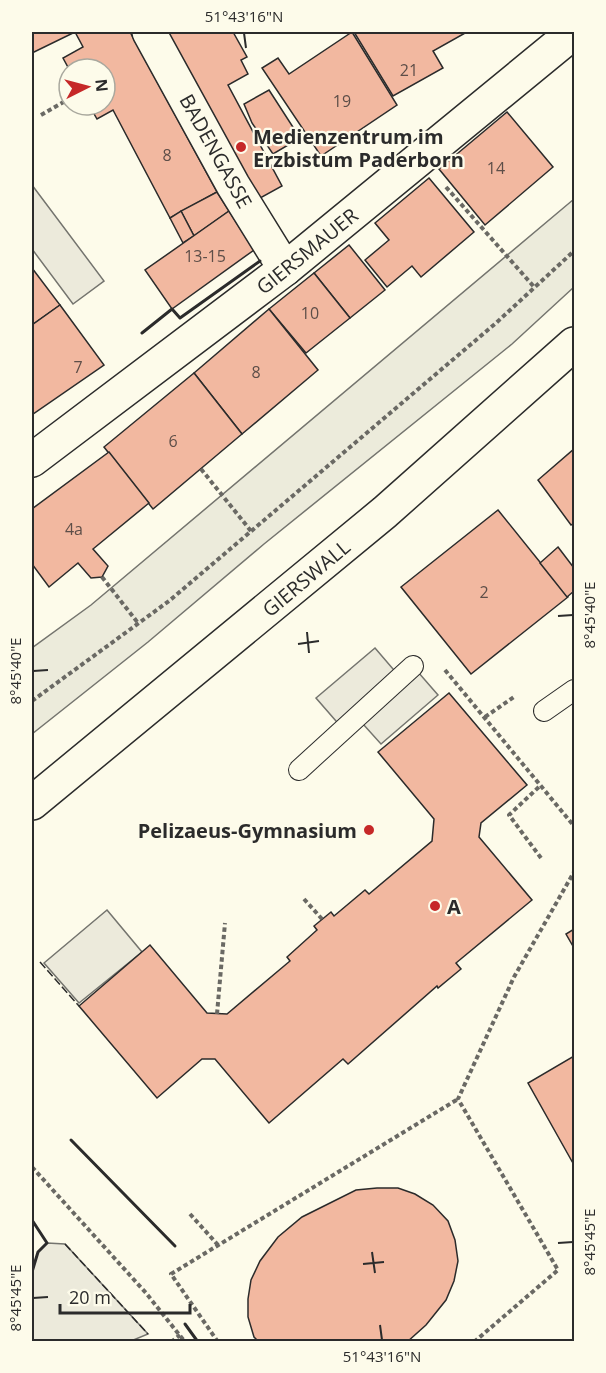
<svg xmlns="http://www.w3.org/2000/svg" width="606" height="1373" viewBox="0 0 606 1373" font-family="'Open Sans',sans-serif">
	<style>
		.green { fill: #ecebdb; stroke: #74746e; stroke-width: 1.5 }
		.parking { fill: #eceadb; stroke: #74746e; stroke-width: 1.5 }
		.building { fill: #f2b8a0; stroke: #2b2b2b; stroke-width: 1.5 }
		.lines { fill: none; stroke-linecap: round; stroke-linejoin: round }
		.service-casing { stroke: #2b2b2b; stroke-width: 22 }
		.minor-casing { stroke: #2b2b2b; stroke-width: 36 }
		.secondary-casing { stroke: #2b2b2b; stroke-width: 36 }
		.path { stroke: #6a6964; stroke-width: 4; stroke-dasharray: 4.5 3; stroke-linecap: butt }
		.service { stroke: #fdfbea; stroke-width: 20 }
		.minor { stroke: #fdfbea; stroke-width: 33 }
		.secondary { stroke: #fdfbea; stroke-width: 33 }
		.fence { stroke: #2b2b2b; stroke-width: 1.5; stroke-dasharray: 8 3; stroke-linecap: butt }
		.wall { stroke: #2b2b2b; stroke-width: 3 }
		.ticks { fill: none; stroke: #2b2b2b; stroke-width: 2 }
		.poi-dot { fill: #c62828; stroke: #fdfbea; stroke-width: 2 }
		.labels { text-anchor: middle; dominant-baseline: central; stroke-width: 4.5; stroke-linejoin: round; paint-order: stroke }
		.number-label { font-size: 16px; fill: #5d4e48 }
		.poi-label { font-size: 20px; font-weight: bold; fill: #2b2b2b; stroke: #fdfbea; text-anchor: start }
		.street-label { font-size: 20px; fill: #2b2b2b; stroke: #fdfbea }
		.neatline { fill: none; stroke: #2b2b2b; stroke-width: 2 }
		.ticks-label { font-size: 15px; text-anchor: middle; fill: #2b2b2b }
	</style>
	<rect width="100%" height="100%" fill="#fdfbea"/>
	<path class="green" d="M574,199V287L512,344L264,544L148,642L32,734V648L91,605Z"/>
	<g class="parking">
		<path d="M32,185L104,281L73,304L32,249Z"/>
		<path d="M375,648L405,683L418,672L438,695L381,744L363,724L349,736L316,698Z"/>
		<path d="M107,910L142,952L79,1003L44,963Z"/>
		<path d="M47,1243L65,1244L148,1334L131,1341H32V1272L38,1252Z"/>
	</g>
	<g class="building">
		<path d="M32,32H130L217,192L170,218L113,110L97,119L89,105H105V69H69L63,58L83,47L75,32L32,53Z"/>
		<path d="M158,32H233L247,57L241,60L248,74L228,85L282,186L251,203Z"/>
		<path d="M352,32L397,105L321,156L262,68L278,58L289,74Z"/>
		<path d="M354,32H467L433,51L443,68L393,96Z"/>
		<path d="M269,90L300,138L273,154L252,123L244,104Z"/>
		<path d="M507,112L553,167L485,225L439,169Z"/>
		<path d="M429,178L474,232L421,277L412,266L387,287L365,260L389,240L375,223Z"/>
		<path d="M217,192L229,211L194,236L181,211Z"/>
		<path d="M181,211L194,236L183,243L170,218Z"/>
		<path d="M229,211L254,250L172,309L145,270Z"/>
		<path d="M349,245L385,290L350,318L314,273Z"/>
		<path d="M32,268L60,305L32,325Z"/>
		<path d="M314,273L350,318L306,353L269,309Z"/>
		<path d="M60,305L104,365L33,414L32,325Z"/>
		<path d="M269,309L318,370L242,434L194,373Z"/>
		<path d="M194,373L242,434L153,509L104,447Z"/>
		<path d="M574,449V523L571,525L538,480Z"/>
		<path d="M109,452L149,503L93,549L108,566L102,577L91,578L78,563L49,587L32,564V509Z"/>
		<path d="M498,510L568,597L471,674L401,587Z"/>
		<path d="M558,547L574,568V591L567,597L540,563Z"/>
		<path d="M449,693L527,785L481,823L479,837L532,900L456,963L461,969L438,988L437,986L348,1064L343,1059L269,1123L215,1059H202L157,1098L79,1006L150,945L207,1013L227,1014L290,961L287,957L317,930L314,926L331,912L334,916L365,890L369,894L432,841L434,819L378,752Z"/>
		<path d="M574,929V948L566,934Z"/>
		<path d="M574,1056V1165L528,1083Z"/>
		<path d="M377,1188H398L415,1194L433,1205L448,1221L455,1240L458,1261L454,1281L446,1300L426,1325L407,1342H259L254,1337L248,1317V1299L251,1280L260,1261L278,1237L302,1217L356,1190Z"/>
	</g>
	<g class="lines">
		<g class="service-casing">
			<g id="service">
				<path d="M544,711L574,690"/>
				<path d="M299,770L413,666"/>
			</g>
		</g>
		<g class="minor-casing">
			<g id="minor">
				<path d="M149,32L233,185L285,269"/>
				<path d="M32,460L285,269L574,32"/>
			</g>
		</g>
		<g class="secondary-casing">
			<path id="secondary" d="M32,803L385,512L574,344"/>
		</g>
		<g class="path">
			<path d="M41,115L69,99"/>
			<path d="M446,187L535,288"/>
			<path d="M201,469L251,531"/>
			<path d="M102,577L138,623"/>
			<path d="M445,670L574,826"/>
			<path d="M32,701L169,601L496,323L574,251"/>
			<path d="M485,717L514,697"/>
			<path d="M541,858L509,815L541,785"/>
			<path d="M304,899L322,919"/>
			<path d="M217,1014L225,923"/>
			<path d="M32,1167L146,1293L185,1342"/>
			<path d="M190,1214L218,1245"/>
			<path d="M171,1342L180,1335"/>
			<path d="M218,1342L171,1274L458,1099"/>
			<path d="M474,1342L558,1270L458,1099L514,977L574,872"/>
		</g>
		<use href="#service" class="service"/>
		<use href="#minor" class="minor"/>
		<use href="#secondary" class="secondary"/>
		<g class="fence">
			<path d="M40,962L79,1006"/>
			<path d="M65,1244L148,1334"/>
		</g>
		<g class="wall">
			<path d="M142,333L172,309L180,318L260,261"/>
			<path d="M71,1140L175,1246"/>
			<path d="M32,1220L47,1243L38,1252L32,1272"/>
			<path d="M185,1324L198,1342"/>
		</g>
	</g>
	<path class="ticks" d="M244,33L246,48M558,616L573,615M307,632L309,653M298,644L319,641M33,671L48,670M558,1243L573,1242M372,1252L375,1273M363,1264L384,1262M33,1298L48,1297M380,1325L382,1340"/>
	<g class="poi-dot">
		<circle cx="241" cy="147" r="6"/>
		<circle cx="369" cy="830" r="6"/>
		<circle cx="435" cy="906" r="6"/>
	</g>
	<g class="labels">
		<g class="number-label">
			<text x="409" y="70">21</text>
			<text x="342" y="101">19</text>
			<text x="167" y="155">8</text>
			<text x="496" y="168">14</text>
			<text x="205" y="256">13-15</text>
			<text x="310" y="313">10</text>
			<text x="78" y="367">7</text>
			<text x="256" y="372">8</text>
			<text x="173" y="441">6</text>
			<text x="74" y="529">4a</text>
			<text x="484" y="592">2</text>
		</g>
		<g class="poi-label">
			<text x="253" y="136">Medienzentrum im<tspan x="253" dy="23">Erzbistum Paderborn</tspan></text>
			<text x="357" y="830" text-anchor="end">Pelizaeus-Gymnasium</text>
			<text x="447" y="906">A</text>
		</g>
		<g class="street-label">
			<text transform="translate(216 151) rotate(61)">BADENGASSE</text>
			<text transform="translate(307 251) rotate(-39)">GIERSMAUER</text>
			<text transform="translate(306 578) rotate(-40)">GIERSWALL</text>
		</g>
	</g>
	<rect width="606" height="1373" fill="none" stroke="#fdfbea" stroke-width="66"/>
	<g transform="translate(87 87) rotate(84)"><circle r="28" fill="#fdfbea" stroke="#a9a89e" stroke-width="1.5"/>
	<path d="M0-4.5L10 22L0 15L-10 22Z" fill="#c62828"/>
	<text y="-9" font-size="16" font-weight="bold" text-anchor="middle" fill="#2b2b2b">N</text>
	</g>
	<path d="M60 1304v9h130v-9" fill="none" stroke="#2b2b2b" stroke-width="3"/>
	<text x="69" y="1304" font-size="18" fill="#2b2b2b" stroke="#fdfbea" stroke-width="4.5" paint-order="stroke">20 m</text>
	<rect x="33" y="33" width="540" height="1307" class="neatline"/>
	<g class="ticks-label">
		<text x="244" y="22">51°43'16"N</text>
		<text transform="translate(590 615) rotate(-90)" y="5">8°45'40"E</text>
		<text transform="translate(16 671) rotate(-90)" y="5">8°45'40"E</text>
		<text transform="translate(590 1242) rotate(-90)" y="5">8°45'45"E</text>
		<text transform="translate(16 1298) rotate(-90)" y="5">8°45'45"E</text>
		<text x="382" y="1362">51°43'16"N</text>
	</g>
</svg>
